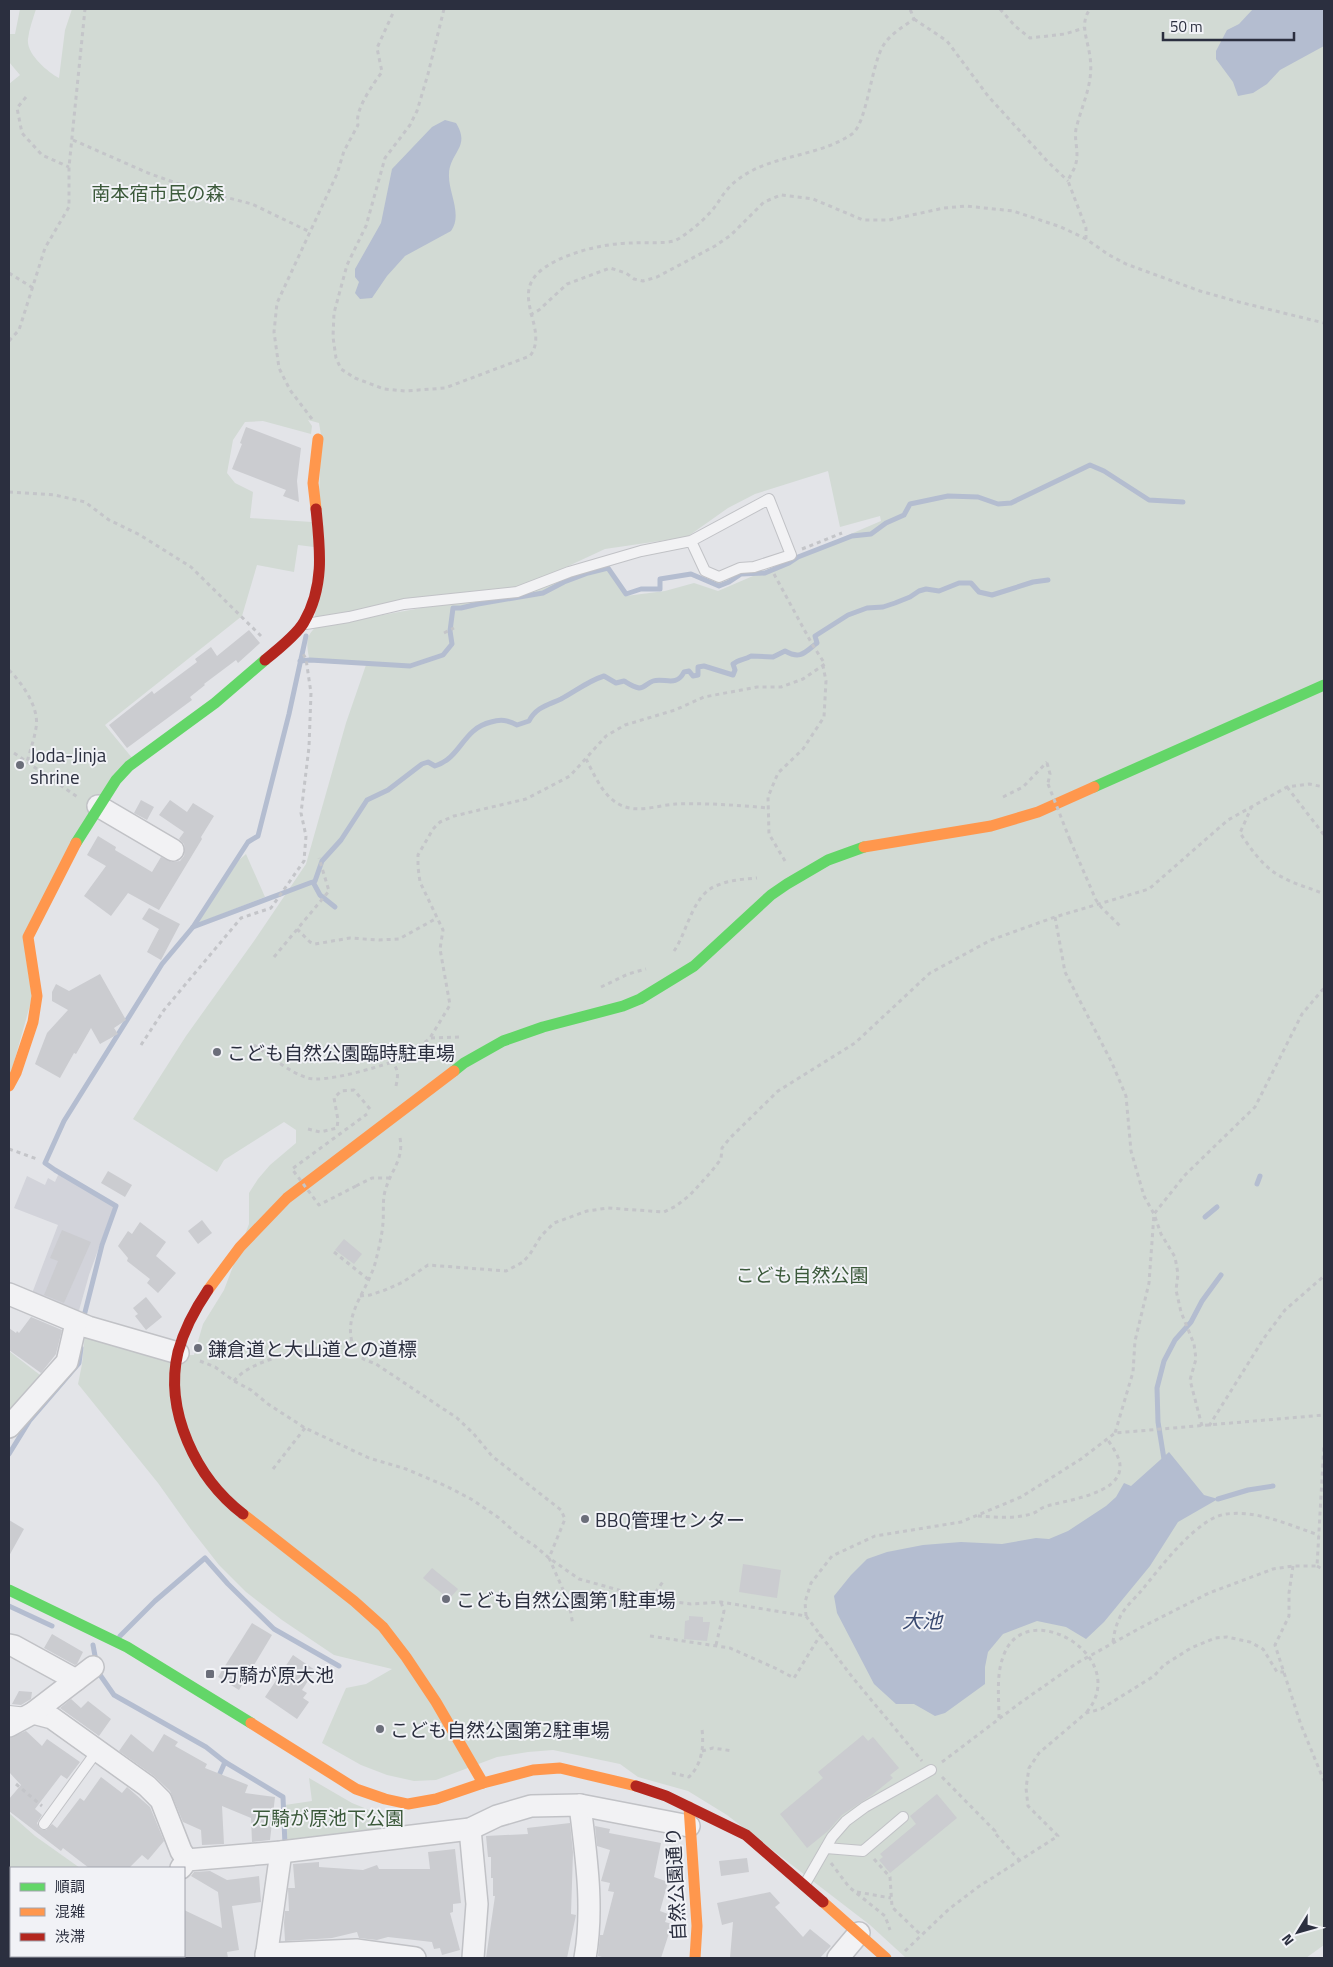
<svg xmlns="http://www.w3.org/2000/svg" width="1333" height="1967" viewBox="0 0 1333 1967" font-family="'Titillium Web','Noto Sans JP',sans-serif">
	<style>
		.built { fill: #d2d3da }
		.green { fill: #d2dad4 }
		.water { fill: #b4bdd0 }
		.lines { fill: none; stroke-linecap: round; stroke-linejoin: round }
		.stream { stroke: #b4bdd0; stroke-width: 5 }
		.building { fill: #cbccd0 }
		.lane-casing { stroke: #c1c2c6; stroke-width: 12 }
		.street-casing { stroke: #c1c2c6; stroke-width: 24 }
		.path { stroke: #c4c5c9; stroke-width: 3; stroke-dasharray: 4 4; stroke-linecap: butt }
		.lane { stroke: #f2f2f4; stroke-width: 10 }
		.street { stroke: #f2f2f4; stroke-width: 21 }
		.fast { stroke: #63d668; stroke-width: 11 }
		.slow { stroke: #ff974d; stroke-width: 11 }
		.jam { stroke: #b3261e; stroke-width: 11 }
		.path-bridge { stroke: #c4c5c9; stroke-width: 3; stroke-dasharray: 4 4; stroke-linecap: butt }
		.poi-dot { fill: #6b6e7a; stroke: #f1f2f6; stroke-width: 2 }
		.labels { text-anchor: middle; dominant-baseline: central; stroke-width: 4; stroke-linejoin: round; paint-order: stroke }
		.park-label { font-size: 19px; fill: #3b593a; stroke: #f1f2f6 }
		.poi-label { font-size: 19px; fill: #2b2f3f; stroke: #f1f2f6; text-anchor: start }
		.street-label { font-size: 19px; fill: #2b2f3f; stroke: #f1f2f6 }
		.water-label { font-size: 20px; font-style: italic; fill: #39496f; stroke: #f1f2f6 }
	</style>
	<rect width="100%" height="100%" fill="#e3e4e8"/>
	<path class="built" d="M59,1173L114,1206L89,1275L78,1314L31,1296L58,1225L14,1208L27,1176L45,1185L48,1178L55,1182Z"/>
	<g class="green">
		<path d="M20,9H36C33,19 29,29 28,39C26,54 48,72 59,78L65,30L72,9H1324V1945L1306,1958H906L870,1925L727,1815L688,1791L638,1777L620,1764L553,1750L528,1752L497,1757L436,1780L414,1781L387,1775L361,1765L322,1743L346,1688L366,1684L392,1669L334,1655L282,1620L246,1592L219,1565L190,1528L158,1483L78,1384L82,1364L85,1334L156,1356L194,1355L203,1324L224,1290L249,1224V1193L258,1179L270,1165L296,1143V1130L284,1122L224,1160L217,1172L133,1119L186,1036L254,941L306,864L346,723L366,665L310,662C307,648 304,637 316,627L460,601L516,594L604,563L626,596L665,591L694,583L718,591L881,521L880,516L840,527L828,471L755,494L728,508L687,537L605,549L519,589L357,611L315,619L321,435L319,423L308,420L312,426L311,434L263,421L245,422L233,440L227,473L235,483L253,492L250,518L312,522L314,547L298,545L294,572L257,565L242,616L105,725L133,759L23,936L32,998L9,1080V84L20,75L9,62V34H15Z"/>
		<path d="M246,854L265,897L196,924L239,860Z"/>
		<path d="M9,1351L40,1375L9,1412Z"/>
		<path d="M309,1778L352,1803L379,1814L380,1835L287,1843L285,1805L312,1801Z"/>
		<path d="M9,1813L35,1836L80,1868H11V1956H142L147,1958H9Z"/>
	</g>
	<g class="water">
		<path d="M1253,9H1324V46L1280,70L1267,84L1253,93L1238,96L1233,82L1216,59V51L1227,30L1239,24Z"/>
		<path d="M445,120L456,123C471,147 450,152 449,174C448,193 463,214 451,231L405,256L387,276L372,298L360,299L355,293L359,282L355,277V269L381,223L392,169L432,127Z"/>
		<path d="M1169,1452L1204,1495L1218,1499L1178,1522L1150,1566L1104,1622L1086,1639L1066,1627L1037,1621L1003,1634L988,1652L985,1667V1684L945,1713L935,1716L914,1704H896L874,1684L837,1613L834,1596L851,1575L867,1559L887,1552L923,1545L961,1542L1002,1544L1036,1538L1049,1539L1068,1531L1106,1506L1116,1497L1124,1483L1131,1486Z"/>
	</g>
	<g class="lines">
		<g class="stream">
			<path d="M300,661L310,660L410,666L443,655L452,644L450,631L453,608H461L478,604L543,593L564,582L588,573L608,568L626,594L641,589H660V579L691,574L719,586L729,582L741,574L765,573L789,563L798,557L852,536L871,534L886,523L904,515L910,504L948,496L978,497L998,504L1011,503L1090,465L1104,471L1149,500L1183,502"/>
			<path d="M313,882L320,895L335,907"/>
			<path d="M193,927L315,881L322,861L341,840L367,800L388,790L422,764L428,762L435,766C462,757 462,729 491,722C501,719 507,720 517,725L529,721C536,707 548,705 561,699C576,691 588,681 604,676L616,683L624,681C629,684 633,687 639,688C645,688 647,683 653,681C664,677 676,688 684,672L689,671L693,676L698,675V667L704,666L733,675L735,670L733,664C739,659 745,660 751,656L773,657L785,651C801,660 805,652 817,643L815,636L848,615L867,608L883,607L895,603L910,597L919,591L926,589L939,591L959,583H971L979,592L992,595L1033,582L1048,580"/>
			<path d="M1257,1184L1260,1176"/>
			<path d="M1205,1217L1217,1207"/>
			<path d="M83,1320L102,1245L116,1206L55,1170L45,1163L64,1121L162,964L193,927L248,842L258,836L289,714L306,636"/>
			<path d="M9,1454L30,1420L79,1363L81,1348"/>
			<path d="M1164,1459L1158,1422L1157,1388L1164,1361L1175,1340L1191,1322L1202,1301L1221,1275"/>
			<path d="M1218,1499L1248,1490L1273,1486"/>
			<path d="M9,1606L52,1626"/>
			<path d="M120,1636L155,1601L205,1558L228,1584L274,1629L339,1666"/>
			<path d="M93,1645L98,1672L114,1695L206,1747L225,1762L283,1797L285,1845"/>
			<path d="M217,1780L225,1762"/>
		</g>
	</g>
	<g class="building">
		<path d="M246,427L301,448L297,481L299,502L283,496L286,490L232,469L242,444L240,443Z"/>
		<path d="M249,630L260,643L259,644L238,663L236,660L204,684L205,685L190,697L192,700L127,748L109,725L152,691L154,694L197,662L195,659L211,647L217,656Z"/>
		<path d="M141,800L154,807L147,820L134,813Z"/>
		<path d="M170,800L187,812L193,803L214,816L201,837L202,839L159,910L128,893L111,916L84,896L106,866L87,855L98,836L116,847L115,850L152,872L161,857L172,862L180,861L184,856L185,851L184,844L179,839L184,832L159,815Z"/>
		<path d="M149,908L180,924L161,960L147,952L159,929L142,919Z"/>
		<path d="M100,974L126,1020L114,1028L118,1034L100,1044L91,1028L76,1054L74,1053L60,1078L35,1064L47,1033L68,1010L52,1001V992L56,984L69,991Z"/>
		<path d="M108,1171L132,1185L125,1197L101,1183Z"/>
		<path d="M202,1220L212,1233L198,1244L188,1231Z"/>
		<path d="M140,1222L166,1242L156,1256L176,1273L158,1293L147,1283L150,1279L127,1261L128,1258L118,1246L128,1231L132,1234Z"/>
		<path d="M62,1230L91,1242L64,1303L44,1295L58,1261L50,1258Z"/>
		<path d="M344,1239L362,1254L354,1264L335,1250Z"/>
		<path d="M146,1297L162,1317L146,1330L135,1316L138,1314L133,1308Z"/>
		<path d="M31,1317L62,1330L56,1354L41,1373L9,1350V1328L16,1333L17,1331L19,1333Z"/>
		<path d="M9,1520L24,1529L9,1556Z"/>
		<path d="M743,1564L781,1570L777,1598L739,1592Z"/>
		<path d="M432,1568L458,1589L449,1599L423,1578Z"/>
		<path d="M689,1616L703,1617V1622H710L707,1641L684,1639L685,1621L689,1620Z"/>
		<path d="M252,1623L272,1635L239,1690L218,1677Z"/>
		<path d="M52,1634L83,1652L77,1664L75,1665L44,1648Z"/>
		<path d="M293,1655L315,1670L302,1690L307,1693L303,1698L309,1702L297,1719L265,1697Z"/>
		<path d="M19,1691L32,1692L31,1699L21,1705L12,1704Z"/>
		<path d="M71,1699L81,1708L88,1701L111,1719L99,1736L60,1708Z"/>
		<path d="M26,1731L42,1746L47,1739L80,1762L67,1779L61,1775L35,1809L42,1815L37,1823L40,1829L46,1830L52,1824L57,1828L80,1798L84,1801L101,1777L122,1793L127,1787L150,1807L164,1841L148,1860L142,1855L129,1868H89L63,1848L61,1851L9,1811V1799L21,1785L9,1772V1738Z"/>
		<path d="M131,1734L153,1752L164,1734L178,1742L175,1746L207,1764L205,1768L248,1785L245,1793L275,1797L270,1840L252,1842L251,1818L222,1806L224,1844L202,1845L201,1830L183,1822L170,1791L154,1776L119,1751Z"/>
		<path d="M863,1735L868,1741L873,1737L899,1768L890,1775L893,1778L872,1795L842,1815L828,1831L807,1848L780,1814L823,1778L818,1772Z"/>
		<path d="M937,1794L957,1818L890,1873L879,1860L883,1857L880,1854L916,1824L910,1816Z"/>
		<path d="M570,1823L573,1852L571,1914L576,1915L567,1958H486L495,1896H493V1878H491V1857H488L486,1836L528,1834L527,1828Z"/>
		<path d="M595,1826L610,1829L609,1833L661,1843L654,1877L668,1882L660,1911L668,1914L665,1922L672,1924L661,1958H606L598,1956L600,1935H603L614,1892L608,1891L610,1883L601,1881L610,1850L597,1846Z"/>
		<path d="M455,1849L461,1903L453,1904V1912L450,1913L460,1950L442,1955L440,1948L434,1949L432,1942L388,1937L377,1940L359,1938L357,1932L332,1938L285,1941L284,1923L285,1911H289L288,1888H295L293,1864L319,1862V1867L363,1870L377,1865L379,1869H430L428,1852Z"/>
		<path d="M747,1858L749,1872L721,1876L719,1861Z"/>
		<path d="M210,1871L227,1880L259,1876L261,1902L232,1906L239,1950L227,1952L228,1958H184V1910L222,1928L218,1892L191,1876L194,1872Z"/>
		<path d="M770,1892L780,1903L775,1907L803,1937L810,1929L831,1946L820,1958H730L733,1922L722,1925L717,1903Z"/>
	</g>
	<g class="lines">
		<g class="lane-casing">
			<g id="lane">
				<path d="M306,624L349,617L404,604L517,592L569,572L641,551L691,541L769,499L791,555L754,567L740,568L719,577L705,571L691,541"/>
				<path d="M9,1711L27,1713"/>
				<path d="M44,1824L97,1751"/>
				<path d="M826,1848L863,1851L903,1817"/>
				<path d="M805,1884L832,1837L846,1821L865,1807L931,1770"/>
			</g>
		</g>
		<g class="street-casing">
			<g id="street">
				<path d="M98,806L173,850"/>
				<path d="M9,1294L88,1327L178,1353"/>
				<path d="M9,1427L67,1362L76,1323"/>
				<path d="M9,1645L14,1646L76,1680"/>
				<path d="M33,1713L52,1718L147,1786L161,1800L181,1851L187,1860"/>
				<path d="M9,1726L33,1713L93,1667"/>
				<path d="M580,1805C586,1856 594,1907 585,1958"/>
				<path d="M470,1829L477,1904L473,1958"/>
				<path d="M181,1868L187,1860L281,1852L470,1829L497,1816L531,1806L580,1805L689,1826"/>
				<path d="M266,1954L356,1950L415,1958"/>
				<path d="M266,1958L281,1852"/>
				<path d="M838,1958L859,1933"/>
			</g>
		</g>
		<g class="path">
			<path d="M444,9L428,74L417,111L410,125L385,158L366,226L347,265L334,313L333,337L336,358L341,369L355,378L384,389L405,391L445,388L530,356C549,331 513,299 537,274C557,254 604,243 632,243C646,242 661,244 674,241C679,239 683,236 687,233C698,225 709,215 717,204C722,196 728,187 736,181C769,154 817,158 852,134C867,123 871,66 883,46C890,34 903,27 914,19L910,9"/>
			<path d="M1000,9L1015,26L1030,38L1065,34L1084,28"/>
			<path d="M914,19L947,41L988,96L1048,162L1068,181"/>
			<path d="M26,97L17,108L22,133L42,155L69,167"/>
			<path d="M73,140L148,173L190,188L252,204L310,232"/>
			<path d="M1086,239V228L1068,181C1070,175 1075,169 1076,163C1079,152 1074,140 1076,129C1082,104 1094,83 1090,57C1088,40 1079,24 1090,9"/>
			<path d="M9,273L33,288"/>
			<path d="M530,315L539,310L567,284L610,268L626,273L634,279L643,281L657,277L715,246L731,235L764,202L781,195L813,199L863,220H889L944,208L966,206L1013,211L1061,227L1086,239L1109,255L1126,264L1200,291L1239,302L1324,323"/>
			<path d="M9,341L19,330L45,248L69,207V167L85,9"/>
			<path d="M312,419L290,390L279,368L274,332L277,303L337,174L344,151L358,125C354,111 373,84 382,72L377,48L393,13V9"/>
			<path d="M9,492L55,495L85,502L109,520L140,535L191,567L261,636"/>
			<path d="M802,549L842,533"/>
			<path d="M444,633L454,628"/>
			<path d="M9,670C22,683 40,708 36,728C34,740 30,751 27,762"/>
			<path d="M14,753L79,798"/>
			<path d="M586,759C595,776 604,799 623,806C638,813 660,805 676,804C707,803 737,805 768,808"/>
			<path d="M1047,763L1050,774L1048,783"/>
			<path d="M1287,787L1324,835"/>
			<path d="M1003,797L1023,787L1047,762"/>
			<path d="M1252,806L1240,833C1251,849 1265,870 1284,878C1296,885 1311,888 1324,894"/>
			<path d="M1070,840L1096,900L1101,907L1120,926"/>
			<path d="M785,861L769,834L768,797L778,773L803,749L824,717L826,681L823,666"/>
			<path d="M1055,917L1065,972L1112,1063L1126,1096L1131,1151L1144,1196L1154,1214L1149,1283L1135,1341L1133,1372L1115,1433"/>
			<path d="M297,929L310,942L315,944L350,938L379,940L399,939L437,918"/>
			<path d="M674,951C688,931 692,894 718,885C730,880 744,879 757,878"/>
			<path d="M274,957L329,891L319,858"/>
			<path d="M601,987L628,974L646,969"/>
			<path d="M431,1038L462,1037"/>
			<path d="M141,1045L164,1010L241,918L271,908L304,861L306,836L301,813L309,747L311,693L306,659L302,652"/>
			<path d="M254,1045C269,1055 290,1073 308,1078C324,1083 375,1068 392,1062"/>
			<path d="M396,1086C398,1076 399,1070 392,1062C401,1049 419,1049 430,1038L450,1005L440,949L443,930L420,882L418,867V855L433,829L440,822L454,816L526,799L570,776L606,736L625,725L675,710L704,697L757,687H781L803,679L825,664L812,644L774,574"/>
			<path d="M308,1129L320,1132L337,1128L338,1120L334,1098L341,1091L354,1090L370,1109"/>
			<path d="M400,1138C404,1159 391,1171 386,1188C382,1199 384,1211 383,1223C382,1235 379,1248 376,1260C369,1289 344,1312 352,1342C354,1348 356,1355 362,1358C366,1361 372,1362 376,1364L457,1418L473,1433L492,1456L561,1510L565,1519L549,1558L569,1603L573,1625"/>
			<path d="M9,1149L37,1159"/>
			<path d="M356,1186L372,1178H390"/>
			<path d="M334,1252L369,1280"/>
			<path d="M360,1296L370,1295L385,1290L403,1282L428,1265L506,1271L523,1262L530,1254L541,1236L554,1223L587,1211L608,1208L664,1212L676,1206L690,1195L711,1172L721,1159L722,1148L730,1138L778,1091L855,1043L930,973L991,940L1055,917L1149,889L1228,820L1287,787L1309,784L1324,787"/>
			<path d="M200,1361L215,1367L234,1381L251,1390L268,1404L305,1428L369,1458L406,1469L446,1486L471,1499L499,1518L518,1535L535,1546L549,1558L579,1579L651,1599L691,1604L721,1602L806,1616L853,1678L922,1761"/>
			<path d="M234,1381C253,1356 322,1346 352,1344"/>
			<path d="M1202,1426L1190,1380L1196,1359L1194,1344L1181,1312L1176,1290L1178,1274L1175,1257L1161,1234L1154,1214L1185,1175L1255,1107L1302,1014L1324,988"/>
			<path d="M1209,1426L1264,1338L1285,1310L1324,1276"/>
			<path d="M273,1469L305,1428"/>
			<path d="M978,1516C995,1517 1014,1519 1031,1514C1036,1513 1039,1509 1044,1507C1064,1500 1121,1495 1120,1466C1120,1457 1112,1446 1107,1439"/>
			<path d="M1293,1566L1289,1593V1616L1275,1645L1301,1725L1324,1781"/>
			<path d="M1317,1566L1324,1570"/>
			<path d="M651,1599L664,1580"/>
			<path d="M806,1616L805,1602L811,1583L832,1556L875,1536L961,1522L1021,1497L1081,1459L1115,1433L1324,1415"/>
			<path d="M650,1636L730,1648L775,1668L794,1678L821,1634"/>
			<path d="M1113,1642C1114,1633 1116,1625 1120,1617C1125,1607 1135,1598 1142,1590C1160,1568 1197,1518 1226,1514C1259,1510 1288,1525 1319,1535"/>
			<path d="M716,1645L724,1611L721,1602"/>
			<path d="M999,1718C999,1699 996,1676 1003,1657C1024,1593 1134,1657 1086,1713"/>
			<path d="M702,1751L713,1748L733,1751"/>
			<path d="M942,1762L1020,1703L1077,1663L1140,1628L1209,1593L1273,1569L1293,1566H1317L1324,1444"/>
			<path d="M672,1773L689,1777C702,1764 704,1747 702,1729"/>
			<path d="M942,1777L995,1831L994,1832L1020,1861"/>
			<path d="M16,1784L42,1806"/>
			<path d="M874,1859L890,1877L892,1907L921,1935"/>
			<path d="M831,1863L849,1887L885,1916L890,1930"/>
			<path d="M857,1892L891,1898"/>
			<path d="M905,1951L949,1909L978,1887L1058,1836L1028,1806L1026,1788L1029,1768L1039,1753L1086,1713L1101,1709L1154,1676L1164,1665L1191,1648L1215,1638L1227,1637L1250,1642L1263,1649L1277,1672H1284"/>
		</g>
		<use href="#lane" class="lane"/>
		<use href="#street" class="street"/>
		<g class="fast">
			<path d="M1094,787L1324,685"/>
			<path d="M76,843L116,780L129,766L215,703L265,660"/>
			<path d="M454,1071L464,1063L503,1041L543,1027L623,1006L640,999L694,966L771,895L787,884L828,860L864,847"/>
			<path d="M9,1590L127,1647L251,1723"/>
		</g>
		<g class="slow">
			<path d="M316,509L313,483L318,439"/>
			<path d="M864,847L991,826L1038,812L1094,787"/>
			<path d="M9,1086L16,1073L33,1022L37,996L28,937L76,843"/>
			<path d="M208,1290L240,1247L287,1198L454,1071"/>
			<path d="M243,1514L354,1601L383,1627L406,1657L436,1702L483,1783"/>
			<path d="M251,1723L356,1789L385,1799L408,1804L436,1799L483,1783L533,1770L560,1768L636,1786"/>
			<path d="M689,1807L697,1926L695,1958"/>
			<path d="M823,1902L886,1958"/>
		</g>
		<g class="jam">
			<path d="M265,660C275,652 298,633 304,622C325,586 320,548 316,509"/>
			<path d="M208,1290C195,1309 184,1330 178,1352C164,1411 196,1478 243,1514"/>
			<path d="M636,1786L666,1796L746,1835L823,1902"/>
		</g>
		<g class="path-bridge">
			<path d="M1048,784L1070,840"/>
			<path d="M356,1186L319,1205L292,1169L367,1114"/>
		</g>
	</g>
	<g class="poi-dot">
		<circle cx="20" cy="765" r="5"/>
		<circle cx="217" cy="1052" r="5"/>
		<circle cx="198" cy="1348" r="5"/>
		<circle cx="585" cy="1519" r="5"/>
		<circle cx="446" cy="1599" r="5"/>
		<rect x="205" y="1669" width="10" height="10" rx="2.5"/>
		<circle cx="380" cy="1729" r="5"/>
	</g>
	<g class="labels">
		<g class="park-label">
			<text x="158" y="192">南本宿市民の森</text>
			<text x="802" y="1274">こども自然公園</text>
			<text x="328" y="1817">万騎が原池下公園</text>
		</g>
		<g class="poi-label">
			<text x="30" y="754">Joda-Jinja<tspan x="30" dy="22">shrine</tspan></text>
			<text x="227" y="1052">こども自然公園臨時駐車場</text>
			<text x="208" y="1348">鎌倉道と大山道との道標</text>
			<text x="595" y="1519">BBQ管理センター</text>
			<text x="456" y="1599">こども自然公園第1駐車場</text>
			<text x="220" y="1674">万騎が原大池</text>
			<text x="390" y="1729">こども自然公園第2駐車場</text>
		</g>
		<g class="street-label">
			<text transform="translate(675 1884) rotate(-93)">自然公園通り</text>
		</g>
		<g class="water-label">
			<text x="922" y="1620">大池</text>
		</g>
	</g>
	<rect width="1333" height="1967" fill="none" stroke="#2b2f3f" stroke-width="20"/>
	<rect x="10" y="1867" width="175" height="90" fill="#f1f2f6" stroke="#a2a4ad"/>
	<rect x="20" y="1883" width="25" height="8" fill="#63d668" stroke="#a2a4ad"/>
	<text x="55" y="1892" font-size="15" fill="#2b2f3f">順調</text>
	<rect x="20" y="1908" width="25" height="8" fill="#ff974d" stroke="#a2a4ad"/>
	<text x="55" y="1917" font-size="15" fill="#2b2f3f">混雑</text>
	<rect x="20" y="1933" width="25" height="8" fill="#b3261e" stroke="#a2a4ad"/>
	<text x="55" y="1942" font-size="15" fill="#2b2f3f">渋滞</text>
	<g transform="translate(1298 1932) rotate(233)" stroke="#f1f2f6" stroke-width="4" paint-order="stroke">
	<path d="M0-4L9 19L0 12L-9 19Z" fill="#2b2f3f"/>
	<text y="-8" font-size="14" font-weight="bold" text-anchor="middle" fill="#2b2f3f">N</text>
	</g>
	<path d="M1163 32v8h131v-8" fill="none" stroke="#2b2f3f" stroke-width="2.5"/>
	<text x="1170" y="32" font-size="15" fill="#2b2f3f" stroke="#f1f2f6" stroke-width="4" paint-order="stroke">50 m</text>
</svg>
